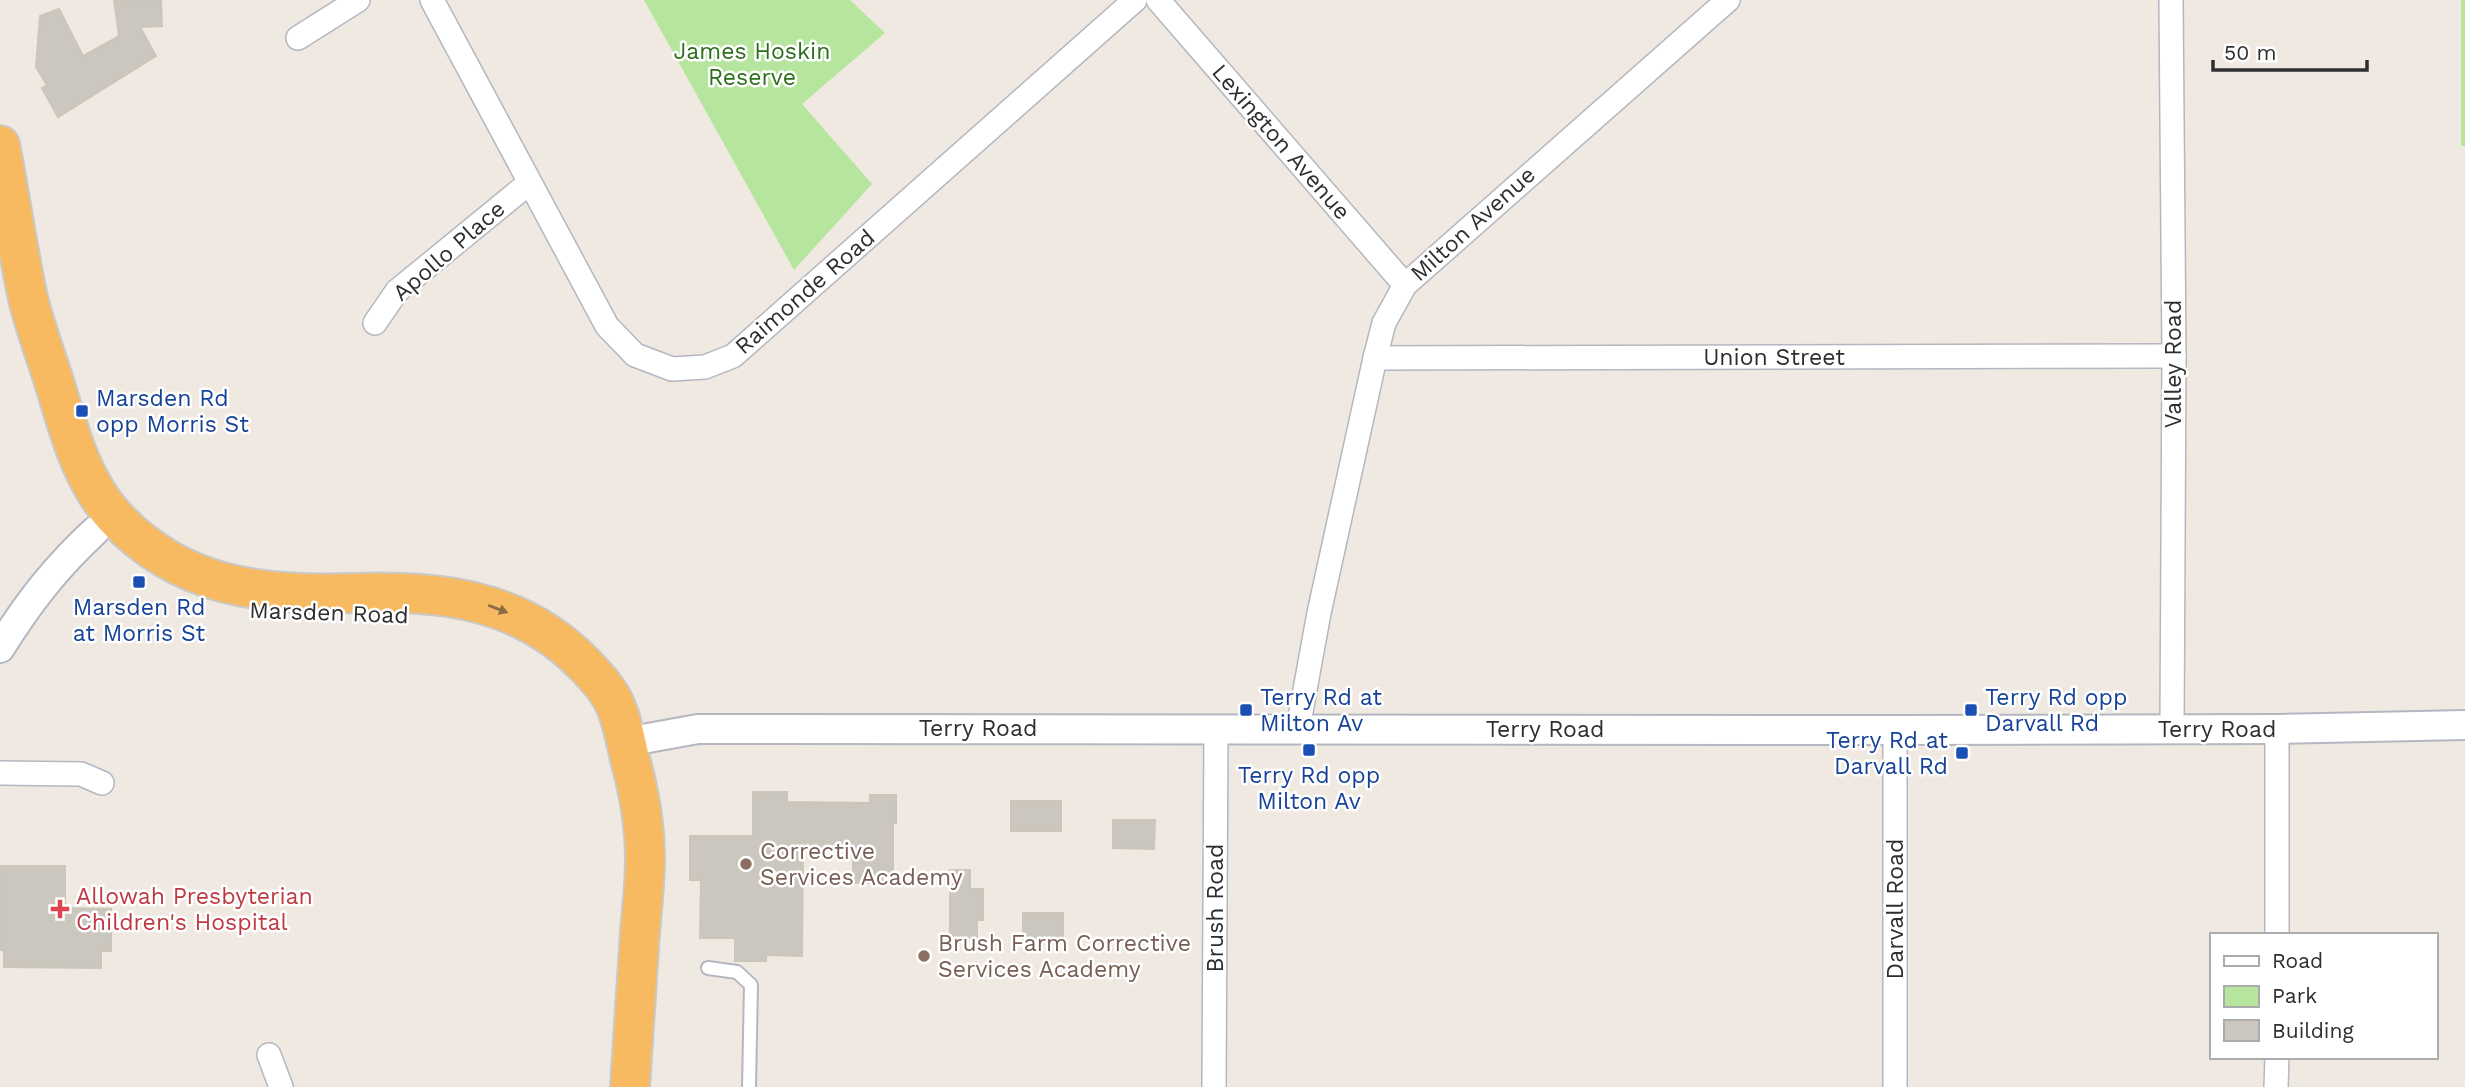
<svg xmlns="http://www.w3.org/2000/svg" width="2465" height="1087" viewBox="0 0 2465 1087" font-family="'Work Sans',sans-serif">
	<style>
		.green { fill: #b6e59e }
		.building { fill: #cbc7bf; stroke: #cbc5ba; stroke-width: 2 }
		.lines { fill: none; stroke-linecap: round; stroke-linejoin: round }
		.service-casing { stroke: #b4b7c1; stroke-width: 16 }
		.minor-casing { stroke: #b4b7c1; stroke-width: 26 }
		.tertiary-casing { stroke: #b4b7c1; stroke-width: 32 }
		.trunk-casing { stroke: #c9c9c9; stroke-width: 42 }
		.service { stroke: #fff; stroke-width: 12 }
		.minor { stroke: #fff; stroke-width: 23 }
		.tertiary { stroke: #fff; stroke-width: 28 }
		.trunk { stroke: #f8ba60; stroke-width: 38 }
		.oneway { fill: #896d44 }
		.transit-dot { fill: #1a4fb4; stroke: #fff; stroke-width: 2.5 }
		.education-dot { fill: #8d6e63; stroke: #fff; stroke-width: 2.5 }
		.health-dot { fill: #e0444e; stroke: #fff; stroke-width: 2.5 }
		.labels { text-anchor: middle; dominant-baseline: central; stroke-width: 5; stroke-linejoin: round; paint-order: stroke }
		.park-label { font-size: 23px; fill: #2c6e1b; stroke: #fff }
		.street-label { font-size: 23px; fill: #2e2e2e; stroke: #fff }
		.transit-label { font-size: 23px; fill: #164399; stroke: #fff; text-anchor: start }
		.education-label { font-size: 23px; fill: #785e54; stroke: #fff; text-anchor: start }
		.health-label { font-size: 23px; fill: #be3a42; stroke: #fff; text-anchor: start }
	</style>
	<rect width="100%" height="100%" fill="#efe9e1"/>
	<g class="green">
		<path d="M644,0H850L885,33L802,104L872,184L794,270Z"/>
		<rect x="2461" y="0" width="4" height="146"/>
	</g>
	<g class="building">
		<path d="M114,0H161L162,26L140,27L156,56L58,117L42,88L47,85L36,67L40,16L59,9L83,56L119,36Z"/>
		<path d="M753,792H787V802L870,803V795H896V823H893V883H853V848H803L802,956L766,955V961H735V938H700L701,880H690V836H753Z"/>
		<rect x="1011" y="801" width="50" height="30"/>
		<path d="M1113,820H1155L1154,849L1113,848Z"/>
		<path d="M0,866H65V908L111,909V951H101V968L4,967V950H0Z"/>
		<path d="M950,870H970V889H983V920H977V938H950Z"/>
		<rect x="1023" y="913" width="40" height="26"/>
	</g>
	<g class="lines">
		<g class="service-casing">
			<path id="service" d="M708,968L737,972L751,985L749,1087"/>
		</g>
		<g class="minor-casing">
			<g id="minor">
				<path d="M432,0L607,326L635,355L672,369L705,367L733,356L1135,0"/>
				<path d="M1158,0L1405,285"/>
				<path d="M2171,0L2174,356L2172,728"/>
				<path d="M298,38L358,0"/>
				<path d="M375,323L397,291L529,183"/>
				<path d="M1375,358L2174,356"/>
				<path d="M1298,728L1319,613L1375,358L1384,323L1405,285L1728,0"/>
				<path d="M0,773L81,774L102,783"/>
				<path d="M2277,935V729"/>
				<path d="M269,1055L281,1087"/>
				<path d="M1214,1087L1216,728"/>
				<path d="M1895,1087V730"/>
				<path d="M2276,1087L2277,1057"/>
			</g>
		</g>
		<g class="tertiary-casing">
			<g id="tertiary">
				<path d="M0,648C28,603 56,567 95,531"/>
				<path d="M626,742L698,729L1895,730L2277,729L2465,725"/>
			</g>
		</g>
		<g class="trunk-casing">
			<path id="trunk" d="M0,145C10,196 17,247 28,298C35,328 47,358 56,388C69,431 82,481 114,516C180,588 262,596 354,593C440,590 521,599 584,664C596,676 610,691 616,707C623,723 626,742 630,759C639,791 645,826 645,859C645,883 642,908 640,932C637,984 633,1035 630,1087"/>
		</g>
		<use href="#service" class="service"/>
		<use href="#minor" class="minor"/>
		<use href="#tertiary" class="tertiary"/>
		<use href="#trunk" class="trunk"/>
	</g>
	<defs><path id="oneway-solid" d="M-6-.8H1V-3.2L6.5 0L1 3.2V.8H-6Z" transform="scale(1.75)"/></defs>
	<use class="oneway" href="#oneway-solid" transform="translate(498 609) rotate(21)"/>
	<g class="transit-dot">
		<rect x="75" y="404" width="14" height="14" rx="3.5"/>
		<rect x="132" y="575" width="14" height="14" rx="3.5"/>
		<rect x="1239" y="703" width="14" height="14" rx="3.5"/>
		<rect x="1964" y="703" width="14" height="14" rx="3.5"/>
		<rect x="1302" y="743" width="14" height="14" rx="3.5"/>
		<rect x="1955" y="746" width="14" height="14" rx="3.5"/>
	</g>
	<g class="education-dot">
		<circle cx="746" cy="864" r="7"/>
		<circle cx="924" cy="956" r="7"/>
	</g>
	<path class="health-dot" d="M56.5 898.5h7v7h7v7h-7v7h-7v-7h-7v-7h7z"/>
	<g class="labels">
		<g class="park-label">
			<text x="752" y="51">James Hoskin<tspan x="752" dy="26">Reserve</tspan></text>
		</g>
		<g class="street-label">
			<text transform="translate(1281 142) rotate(49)">Lexington Avenue</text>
			<text transform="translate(1473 224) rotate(-42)">Milton Avenue</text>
			<text transform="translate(449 251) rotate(-41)">Apollo Place</text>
			<text transform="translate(805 292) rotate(-41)">Raimonde Road</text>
			<text x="1774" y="357">Union Street</text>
			<text transform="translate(2173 364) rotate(-90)">Valley Road</text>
			<text transform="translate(329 613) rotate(2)">Marsden Road</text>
			<text x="978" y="728">Terry Road</text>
			<text x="1545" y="729">Terry Road</text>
			<text x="2217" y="729">Terry Road</text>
			<text transform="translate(1215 908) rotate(-90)">Brush Road</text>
			<text transform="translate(1895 909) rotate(-90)">Darvall Road</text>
		</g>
		<g class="transit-label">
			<text x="96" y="398">Marsden Rd<tspan x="96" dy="26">opp Morris St</tspan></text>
			<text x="139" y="607" text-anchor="middle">Marsden Rd<tspan x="139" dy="26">at Morris St</tspan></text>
			<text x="1260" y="697">Terry Rd at<tspan x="1260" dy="26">Milton Av</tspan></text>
			<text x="1985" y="697">Terry Rd opp<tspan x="1985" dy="26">Darvall Rd</tspan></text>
			<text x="1948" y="740" text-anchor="end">Terry Rd at<tspan x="1948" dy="26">Darvall Rd</tspan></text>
			<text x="1309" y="775" text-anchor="middle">Terry Rd opp<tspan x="1309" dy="26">Milton Av</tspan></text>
		</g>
		<g class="education-label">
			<text x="760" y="851">Corrective<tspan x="760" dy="26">Services Academy</tspan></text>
			<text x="938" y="943">Brush Farm Corrective<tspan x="938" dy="26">Services Academy</tspan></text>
		</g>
		<g class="health-label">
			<text x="76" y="896">Allowah Presbyterian<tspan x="76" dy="26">Children's Hospital</tspan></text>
		</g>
	</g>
	<rect x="2210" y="933" width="228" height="126" fill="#ffffff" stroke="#ababab" stroke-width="2"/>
	<rect x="2224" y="956" width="35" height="10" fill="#ffffff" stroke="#ababab" stroke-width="2"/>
	<text x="2272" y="968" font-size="21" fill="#2e2e2e">Road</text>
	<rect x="2224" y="986" width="35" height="21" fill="#b6e59e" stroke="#ababab" stroke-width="2"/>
	<text x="2272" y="1003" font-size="21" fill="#2e2e2e">Park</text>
	<rect x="2224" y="1020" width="35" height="21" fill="#cbc7bf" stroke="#ababab" stroke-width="2"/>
	<text x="2272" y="1038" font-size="21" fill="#2e2e2e">Building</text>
	<path d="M2213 60v10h154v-10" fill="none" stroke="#2e2e2e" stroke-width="3.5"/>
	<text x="2224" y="60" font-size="21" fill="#2e2e2e" stroke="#ffffff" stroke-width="5" paint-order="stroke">50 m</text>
</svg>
